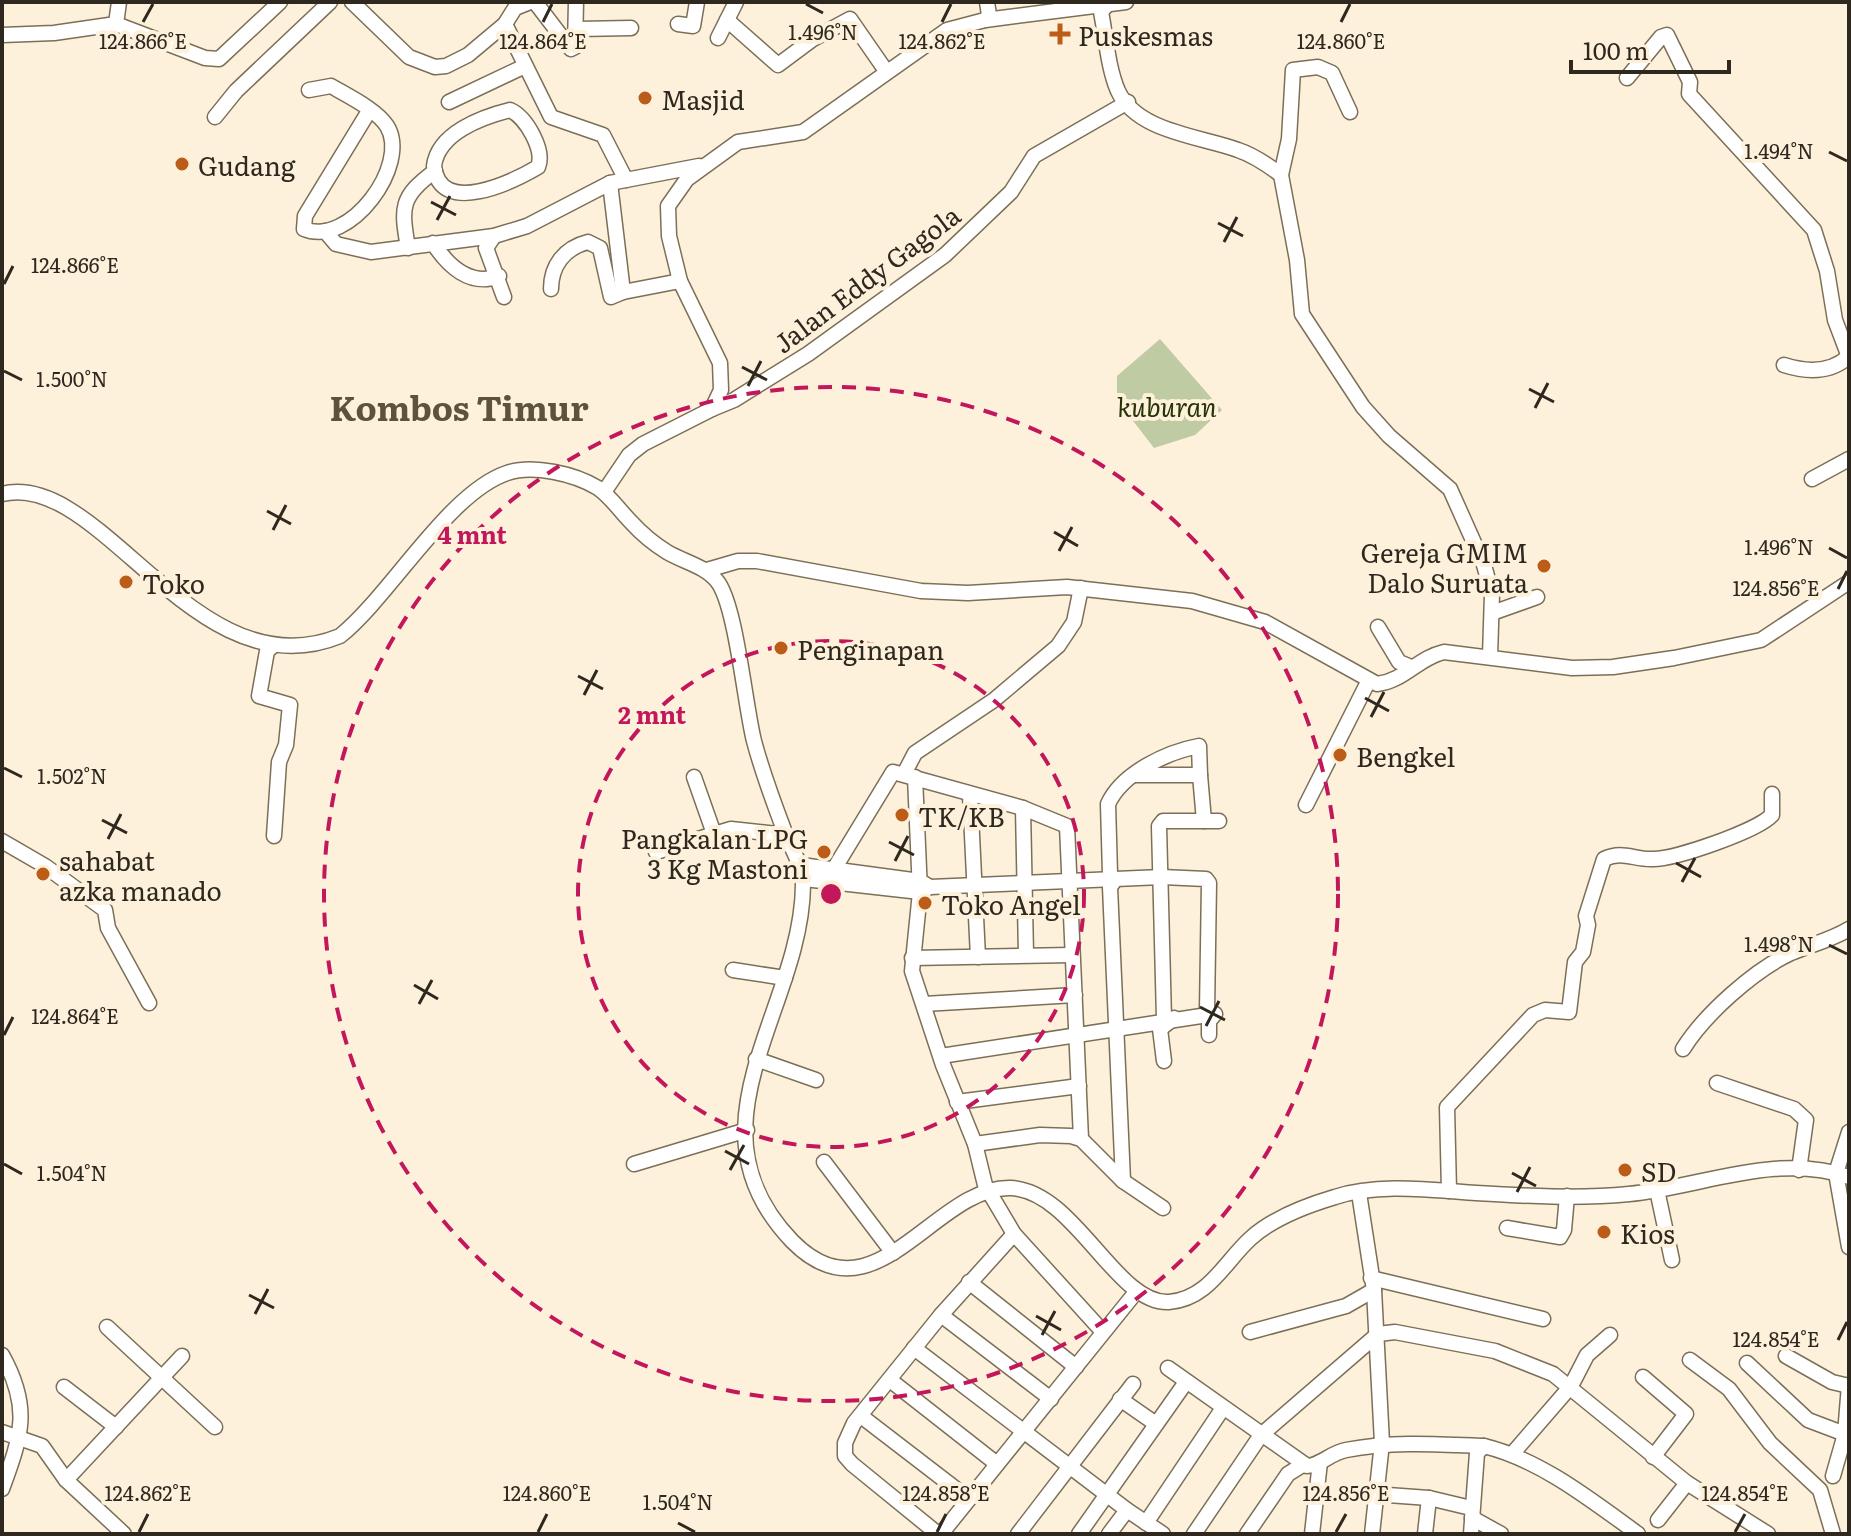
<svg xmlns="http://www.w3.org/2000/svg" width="1851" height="1536" viewBox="0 0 1851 1536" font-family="Literata,serif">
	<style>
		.green { fill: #becba3 }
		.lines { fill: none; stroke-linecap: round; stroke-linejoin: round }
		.minor-casing { stroke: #7c6f57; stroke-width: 17 }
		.minor { stroke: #fff; stroke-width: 14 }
		.ticks { fill: none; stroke: #2e281f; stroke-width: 3 }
		.ring { fill: none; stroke: #c2185b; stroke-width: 4; stroke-dasharray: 14 10 }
		.poi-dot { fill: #bc5c19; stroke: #fef1dc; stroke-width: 3 }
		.labels { text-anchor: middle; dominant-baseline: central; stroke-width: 8; stroke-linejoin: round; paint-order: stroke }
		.poi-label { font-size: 26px; fill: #2e281f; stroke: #fef1dc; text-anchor: start }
		.street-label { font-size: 26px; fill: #2e281f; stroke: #fef1dc }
		.park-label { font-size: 26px; font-style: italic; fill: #283307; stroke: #fef1dc }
		.district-label { font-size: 34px; font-weight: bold; fill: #5f523b; stroke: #fef1dc }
		.ticks-label { font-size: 20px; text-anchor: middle; fill: #2e281f; stroke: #fef1dc; stroke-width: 8; stroke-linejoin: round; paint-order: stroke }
		.centre { fill: #c2185b; stroke: #fef1dc; stroke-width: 4 }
		.ring-label { font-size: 24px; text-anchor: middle; font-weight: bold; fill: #c2185b; stroke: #fef1dc; stroke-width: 8; stroke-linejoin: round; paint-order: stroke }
	</style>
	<rect width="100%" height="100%" fill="#fef1dc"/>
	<path class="green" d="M1160,339L1222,410L1195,435L1154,448L1117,400V376Z"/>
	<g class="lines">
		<g class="minor-casing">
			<g id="minor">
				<path d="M352,2L409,57L435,67L446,66L468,55L505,24L515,8L530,2"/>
				<path d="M535,2L571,49L575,47L576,2"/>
				<path d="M1106,6L1101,12C1106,37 1108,68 1118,91C1137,132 1200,136 1238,150C1253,155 1268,165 1281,175L1297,260L1302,314L1363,407L1389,436L1450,489L1484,565L1492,594L1490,656"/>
				<path d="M727,20L778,65L813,39L850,19L886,71"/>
				<path d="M985,20L989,15L987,2"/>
				<path d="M116,24L119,2"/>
				<path d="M505,24L551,117L603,135L626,180"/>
				<path d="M678,24L693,26L697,2"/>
				<path d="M578,29L631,28"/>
				<path d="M2,35L54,33L116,24L205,58L219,59L280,2"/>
				<path d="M718,38L736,2"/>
				<path d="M1627,78L1661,37L1667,35L1690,82L1689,94L1814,230L1827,271L1835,320L1849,357"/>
				<path d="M309,90L331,86C348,96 377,110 387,126C411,165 349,248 304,229L305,216L369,111"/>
				<path d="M449,102L525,66"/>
				<path d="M510,110C526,117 545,150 538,167C514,181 440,218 434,166C438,133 482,117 510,110Z"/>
				<path d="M215,117L236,91L330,2"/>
				<path d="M1281,175L1289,139L1293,70L1318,67L1332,73L1350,112"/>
				<path d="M610,183L623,292L680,281"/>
				<path d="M325,231L336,244L371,252L494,236L527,226L610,183L699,166"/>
				<path d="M494,236L486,248L504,297"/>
				<path d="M433,243C448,266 470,287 499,276"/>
				<path d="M408,248C401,207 400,197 435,171"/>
				<path d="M551,289C551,266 564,248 588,242L600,248L611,297L623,292"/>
				<path d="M1784,365C1806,372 1830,373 1848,357"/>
				<path d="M712,409L734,400L808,354L945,255L1011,192L1034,156L1128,102"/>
				<path d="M1812,479L1849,459"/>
				<path d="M604,492L629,455L643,444L712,409L721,390L720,363L680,281L669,236L668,206L687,179L738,142L803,132L947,30L985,20L1126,2"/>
				<path d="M2,494C101,469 196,695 340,636C391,595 448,493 507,473C533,464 575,474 598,488C611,497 620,511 631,522C641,533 654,544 667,552C684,562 705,566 717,581C736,604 745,706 754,741C762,771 773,801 784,830C791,848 803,865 803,885C802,1010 681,1125 792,1241C875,1326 935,1185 1011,1188C1075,1191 1116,1305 1169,1302C1209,1299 1225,1261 1251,1238C1272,1219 1308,1205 1335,1197C1378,1183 1431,1190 1476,1193C1526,1196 1578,1199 1629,1194C1701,1187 1777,1152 1849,1177"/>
				<path d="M707,570L738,561H757L921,591L968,593L1067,587L1192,601L1265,622L1377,684C1404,681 1418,658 1444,652L1572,668L1613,667L1674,658L1761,640L1849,582"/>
				<path d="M1492,613L1537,597"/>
				<path d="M1378,627L1399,662L1411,667"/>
				<path d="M904,774L915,753L994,700L1058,646L1074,622L1081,588"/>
				<path d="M1135,775H1200L1204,821"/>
				<path d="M694,777L713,831"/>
				<path d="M915,777L920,892L912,971L943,1065L975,1144L985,1185L1014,1234L1103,1332"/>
				<path d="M970,795L978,957"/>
				<path d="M1306,805L1368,682"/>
				<path d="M1023,808L1026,955"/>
				<path d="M274,836L279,762L286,745L290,705L259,696L267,651L274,645"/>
				<path d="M2,841L45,866L105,910L108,928L149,1003"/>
				<path d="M656,852L731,829L786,835"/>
				<path d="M801,865L920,881L930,887L920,892L804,879"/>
				<path d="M834,869L893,772L1023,808L1067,826L1081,1139"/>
				<path d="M930,887L1162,877L1206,879L1209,883L1207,1011L1215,1014L1209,1021V1035"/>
				<path d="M912,958L1072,955"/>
				<path d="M733,970L785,978"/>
				<path d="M924,1004L1075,995"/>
				<path d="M1164,1019L1159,826L1163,821H1219"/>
				<path d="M1683,1049C1704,1015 1754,970 1791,953C1810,945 1831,940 1849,929"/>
				<path d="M941,1056L1214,1014"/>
				<path d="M756,1059L816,1080"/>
				<path d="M1164,1061L1160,1029L1174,1018"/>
				<path d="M1717,1083L1794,1109L1806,1120L1799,1170"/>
				<path d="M957,1102L1079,1086"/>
				<path d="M1849,1132L1836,1173L1849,1247"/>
				<path d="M975,1144L1040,1135L1071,1136L1081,1139L1123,1181L1163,1208"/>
				<path d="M824,1162L893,1253"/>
				<path d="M634,1164L747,1130"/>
				<path d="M1123,1181L1110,887L1115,880L1110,874L1108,804C1122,773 1167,752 1199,746L1200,775"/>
				<path d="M1657,1190L1672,1260"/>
				<path d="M1449,1191L1447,1107L1533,1015L1545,1010L1569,1012L1575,962L1583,952L1588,925L1586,916L1604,859C1623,850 1634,860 1653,859C1676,859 1757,831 1772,815V794"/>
				<path d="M1359,1193L1374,1290L1382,1443L1372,1534"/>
				<path d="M1507,1228L1560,1237L1564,1230L1567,1196"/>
				<path d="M1371,1278L1543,1319"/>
				<path d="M969,1282L1076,1367"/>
				<path d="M941,1315L1051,1399"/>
				<path d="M107,1327L215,1427"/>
				<path d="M1250,1332L1346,1306L1374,1290"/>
				<path d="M914,1348L1127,1510L1163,1534"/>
				<path d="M2,1355C31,1407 22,1435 2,1489"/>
				<path d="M1786,1356L1832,1382L1849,1386"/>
				<path d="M1690,1360L1729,1389L1770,1443L1820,1490L1833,1534"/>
				<path d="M1747,1363L1808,1420L1845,1434"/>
				<path d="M1168,1368L1307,1466C1320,1466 1330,1453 1346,1450C1392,1441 1437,1444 1484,1446L1477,1453L1471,1534"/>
				<path d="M1643,1377L1686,1414L1653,1457"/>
				<path d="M890,1380L997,1464"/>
				<path d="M64,1387L116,1427"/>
				<path d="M1120,1399L1156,1424"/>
				<path d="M861,1416L969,1499"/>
				<path d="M2,1432L42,1446L66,1480L124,1534"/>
				<path d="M1484,1446C1541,1460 1591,1500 1638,1534"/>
				<path d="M1513,1453L1571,1386L1587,1355L1610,1335"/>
				<path d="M1833,1476L1845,1434L1849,1385"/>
				<path d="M66,1480L182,1356"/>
				<path d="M1374,1494L1429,1498L1471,1508"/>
				<path d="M1472,1518L1501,1534"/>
				<path d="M1658,1520L1687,1483"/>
				<path d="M1146,1523L1223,1408"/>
				<path d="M938,1534L852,1464L845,1456V1443L854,1423L941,1315L1014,1234"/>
				<path d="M941,1534L1136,1292"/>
				<path d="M1018,1534L1133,1384"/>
				<path d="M1079,1534L1186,1382"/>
				<path d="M1109,1534L1127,1510"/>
				<path d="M1194,1534L1261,1435L1378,1334L1395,1332L1495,1351L1553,1374L1687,1483L1768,1534"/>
				<path d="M1247,1534L1288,1474L1304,1464"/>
				<path d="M1312,1534L1320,1462"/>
				<path d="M1425,1534L1429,1498"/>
			</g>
		</g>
		<use href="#minor" class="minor"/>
	</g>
	<path class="ticks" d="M806,4L823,13M143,22L153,4M543,22L552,4M942,22L951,4M1341,22L1350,4M1829,152L1847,161M431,202L456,215M437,220L450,196M1218,223L1243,236M1224,242L1237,217M4,284L13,266M742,367L767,380M4,371L22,380M748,386L761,361M1529,389L1554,402M1535,408L1548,383M267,511L291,524M273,530L286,505M1054,532L1078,546M1829,548L1847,558M1059,551L1072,527M1838,589L1847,571M578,676L603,689M584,695L597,670M1365,698L1389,711M1371,717L1384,692M4,768L22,777M102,820L127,833M108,839L121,814M889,842L914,855M895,861L908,836M1676,863L1701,877M1682,882L1695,858M1829,945L1847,954M414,985L438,999M419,1004L432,980M1200,1007L1225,1020M1206,1026L1219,1001M4,1035L13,1017M725,1151L749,1164M4,1164L22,1174M730,1170L744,1145M1512,1173L1536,1186M1517,1192L1530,1167M249,1295L274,1308M255,1314L268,1289M1036,1316L1061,1330M1042,1335L1055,1311M1838,1340L1847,1322M678,1523L695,1532M139,1532L148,1514M538,1532L547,1514M937,1532L946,1514M1336,1532L1346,1514M1735,1532L1745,1514"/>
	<g class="ring">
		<circle cx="831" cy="894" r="253"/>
		<circle cx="831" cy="894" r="507"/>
	</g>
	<g class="poi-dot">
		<path d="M1056 22h8v8h8v8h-8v8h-8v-8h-8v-8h8z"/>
		<circle cx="645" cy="98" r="8"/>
		<circle cx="182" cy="164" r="8"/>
		<circle cx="1544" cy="566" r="8"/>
		<circle cx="126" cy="582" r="8"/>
		<circle cx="781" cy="648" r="8"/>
		<circle cx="1340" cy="755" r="8"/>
		<circle cx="902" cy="815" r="8"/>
		<circle cx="824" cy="852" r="8"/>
		<circle cx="43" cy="874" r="8"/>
		<circle cx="925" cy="903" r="8"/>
		<circle cx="1625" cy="1170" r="8"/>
		<circle cx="1604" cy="1232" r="8"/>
	</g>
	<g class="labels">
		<g class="poi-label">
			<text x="1078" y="34">Puskesmas</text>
			<text x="661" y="98">Masjid</text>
			<text x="198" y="164">Gudang</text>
			<text x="1528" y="551" text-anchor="end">Gereja GMIM<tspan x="1528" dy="30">Dalo Suruata</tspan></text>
			<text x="142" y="582">Toko</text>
			<text x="797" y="648">Penginapan</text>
			<text x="1356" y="755">Bengkel</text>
			<text x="918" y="815">TK/KB</text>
			<text x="808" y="837" text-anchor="end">Pangkalan LPG<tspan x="808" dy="30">3 Kg Mastoni</tspan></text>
			<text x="59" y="859">sahabat<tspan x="59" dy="30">azka manado</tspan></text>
			<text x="941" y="903">Toko Angel</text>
			<text x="1641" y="1170">SD</text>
			<text x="1620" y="1232">Kios</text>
		</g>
		<g class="street-label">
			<text transform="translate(866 278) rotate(-37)">Jalan Eddy Gagola</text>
		</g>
		<g class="park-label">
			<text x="1167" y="405">kuburan</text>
		</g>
		<g class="district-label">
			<text x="459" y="406">Kombos Timur</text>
		</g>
	</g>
	<g class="ticks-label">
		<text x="823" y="40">1.496°N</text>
		<text x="143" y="49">124.866°E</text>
		<text x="543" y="49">124.864°E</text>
		<text x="942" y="49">124.862°E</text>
		<text x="1341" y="49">124.860°E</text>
		<text x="1779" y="159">1.494°N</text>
		<text x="75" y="273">124.866°E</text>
		<text x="72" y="387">1.500°N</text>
		<text x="1779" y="555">1.496°N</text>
		<text x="1776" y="596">124.856°E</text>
		<text x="72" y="784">1.502°N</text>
		<text x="1779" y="952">1.498°N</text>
		<text x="75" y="1024">124.864°E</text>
		<text x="72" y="1181">1.504°N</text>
		<text x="1776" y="1347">124.854°E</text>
		<text x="148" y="1501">124.862°E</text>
		<text x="547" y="1501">124.860°E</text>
		<text x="946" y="1501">124.858°E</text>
		<text x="1346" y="1501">124.856°E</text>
		<text x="1745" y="1501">124.854°E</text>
		<text x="678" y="1510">1.504°N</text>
	</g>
	<circle cx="831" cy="894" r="12" class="centre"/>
	<g class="ring-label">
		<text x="472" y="544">4 mnt</text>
		<text x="652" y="724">2 mnt</text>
	</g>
	<rect width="1851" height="1536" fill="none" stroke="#2e281f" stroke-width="8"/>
	<path d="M1571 60v12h158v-12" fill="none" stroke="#2e281f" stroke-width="4"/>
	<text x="1583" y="60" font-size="24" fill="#2e281f" stroke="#fef1dc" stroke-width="6" paint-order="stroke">100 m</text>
</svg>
